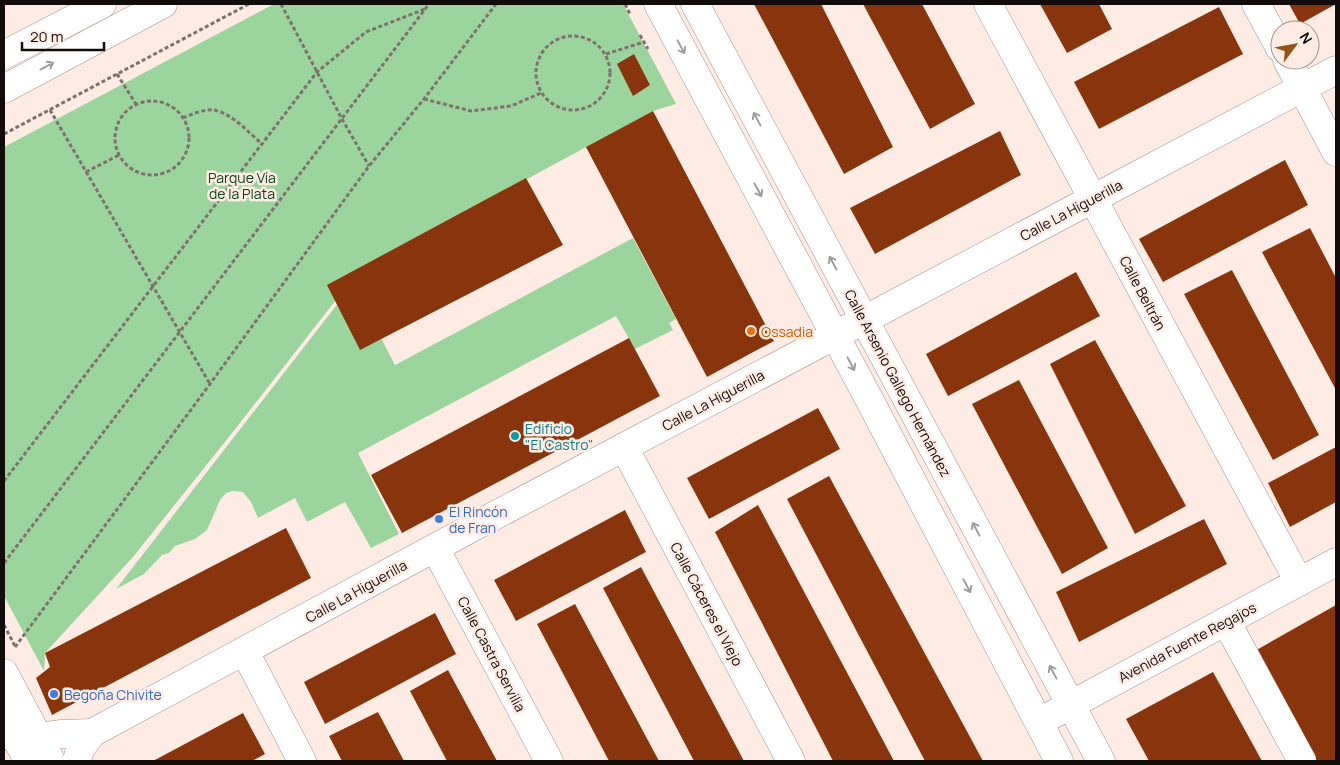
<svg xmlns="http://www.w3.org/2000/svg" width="1340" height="765" viewBox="0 0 1340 765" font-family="Manrope,sans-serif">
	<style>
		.green { fill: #9cd49e }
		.building { fill: #88350d }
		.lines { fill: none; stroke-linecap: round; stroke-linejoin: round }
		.street-casing { stroke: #a3918b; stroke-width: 29 }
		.secondary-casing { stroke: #a3918b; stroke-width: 29 }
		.primary-casing { stroke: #a3918b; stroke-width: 29 }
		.path { stroke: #7e726e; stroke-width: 3; stroke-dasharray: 4 2.5; stroke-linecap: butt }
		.street { stroke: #fff; stroke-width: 28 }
		.secondary { stroke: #fff; stroke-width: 28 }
		.primary { stroke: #fff; stroke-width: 28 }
		.oneway { stroke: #a09e9d }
		.food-dot { fill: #e8710a; stroke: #feebe4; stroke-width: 2 }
		.culture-dot { fill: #0f9aa8; stroke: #feebe4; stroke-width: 2 }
		.shop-dot { fill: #3f7fe0; stroke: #feebe4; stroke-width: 2 }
		.labels { text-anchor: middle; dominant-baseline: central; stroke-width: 5; stroke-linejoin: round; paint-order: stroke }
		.park-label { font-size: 14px; fill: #094013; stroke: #feebe4 }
		.street-label { font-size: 14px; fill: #120c0a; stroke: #feebe4 }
		.food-label { font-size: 14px; fill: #c56008; stroke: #feebe4; text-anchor: start }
		.culture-label { font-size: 14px; fill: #0d838f; stroke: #feebe4; text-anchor: start }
		.shop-label { font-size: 14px; fill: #366cbe; stroke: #feebe4; text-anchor: start }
	</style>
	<rect width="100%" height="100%" fill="#feebe4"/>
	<g class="green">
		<path d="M274,4H623L676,104L653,111L360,269L236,428L133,557L45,653L44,671L4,596V147Z"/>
		<path d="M633,238L676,319L669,323L673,330L635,349L616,316L358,453L399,534L371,548L345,502L307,522L295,498L258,518L251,502L243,492L233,491L226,493L220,500L207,530L195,539L175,546L169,553L162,555L144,574L116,589L353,284L395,365Z"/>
	</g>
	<g class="building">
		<path d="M754,4H821L893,147L844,174Z"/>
		<path d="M863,4H922L975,104L930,129Z"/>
		<path d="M1040,4H1099L1112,29L1067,53Z"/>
		<path d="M1289,4H1336L1300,24Z"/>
		<path d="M1219,7L1243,54L1099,129L1074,82Z"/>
		<path d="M634,54L650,85L633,96L617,64Z"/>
		<path d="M653,111L774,341L707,377L586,147Z"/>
		<path d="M1000,131L1021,175L875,254L850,208Z"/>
		<path d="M1285,160L1308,205L1163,282L1139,239Z"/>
		<path d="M526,178L563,245L360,350L327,285Z"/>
		<path d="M1310,228L1336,278V390L1262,252Z"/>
		<path d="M1232,270L1319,435L1273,460L1184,294Z"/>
		<path d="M1076,272L1100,316L948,396L926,354Z"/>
		<path d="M629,338L660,396L402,533L371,475Z"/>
		<path d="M1095,340L1186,506L1135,534L1050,364Z"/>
		<path d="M1019,380L1108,548L1062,574L972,404Z"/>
		<path d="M818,408L840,449L709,519L687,478Z"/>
		<path d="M1336,447V502L1290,527L1268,483Z"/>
		<path d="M829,476L983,761H925L787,499Z"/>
		<path d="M758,505L894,761H833L715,532Z"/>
		<path d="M625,510L646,552L516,621L494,580Z"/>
		<path d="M1204,519L1227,564L1079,642L1056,592Z"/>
		<path d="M286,528L311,578L52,715L36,678L50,667L45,653Z"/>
		<path d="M641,567L744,761H694L603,588Z"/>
		<path d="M575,604L659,761H609L537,624Z"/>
		<path d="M1336,605V761H1311L1253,652Z"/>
		<path d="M435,613L456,654L325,724L304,682Z"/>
		<path d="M448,670L497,761H447L410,691Z"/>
		<path d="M1213,672L1262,761H1149L1126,719Z"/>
		<path d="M378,712L404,761H342L329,736Z"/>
		<path d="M243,713L265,754L252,761H153Z"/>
	</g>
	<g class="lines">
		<g class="street-casing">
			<g id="street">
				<path d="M988,4L1299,582"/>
				<path d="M1256,4L1280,48"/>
				<path d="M1287,60L1336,152"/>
				<path d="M624,447L791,761"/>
				<path d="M435,548L549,761"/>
				<path d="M1226,621L1302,761"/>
				<path d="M245,652L302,761"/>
				<path d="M1039,722L1336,562"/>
				<path d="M16,740L62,734L92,733"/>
				<path d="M77,761L80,749L92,733L475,526L1336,70"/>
			</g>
		</g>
		<g class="secondary-casing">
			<g id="secondary">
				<path d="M658,4L869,399L1059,761"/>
				<path d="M695,4L1101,761"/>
				<path d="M4,673L51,761"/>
				<path d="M4,714L28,761"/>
			</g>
		</g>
		<g class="primary-casing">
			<g id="primary">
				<path d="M4,55L102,4"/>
				<path d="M4,89L163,4"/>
			</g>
		</g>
		<g class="path">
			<path d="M281,4L342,119L369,166"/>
			<path d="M625,4L630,14"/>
			<path d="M640,35L648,49"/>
			<circle cx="573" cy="73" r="37"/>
			<path d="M606,54L644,42"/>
			<path d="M117,74L136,104"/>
			<path d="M424,99L471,111L511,106L541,93"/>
			<circle cx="152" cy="138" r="37"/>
			<path d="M50,110L210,384"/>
			<path d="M183,118C192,114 204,109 214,110C233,114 248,132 262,144"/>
			<path d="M4,134L249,4"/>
			<path d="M86,172L119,155"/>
			<path d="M4,481L317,72L366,32L425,9"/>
			<path d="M4,563L429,4"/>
			<path d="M4,625L16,648"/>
			<path d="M15,647L210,384L369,166L424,99L496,4"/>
		</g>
		<use href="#street" class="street"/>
		<use href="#secondary" class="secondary"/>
		<use href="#primary" class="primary"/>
	</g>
	<defs><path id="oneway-shaft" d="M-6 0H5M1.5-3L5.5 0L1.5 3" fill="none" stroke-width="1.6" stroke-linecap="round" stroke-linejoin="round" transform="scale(1.25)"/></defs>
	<g class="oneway">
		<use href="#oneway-shaft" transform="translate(681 47) rotate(62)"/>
		<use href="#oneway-shaft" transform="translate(47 66) rotate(-28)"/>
		<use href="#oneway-shaft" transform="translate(757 119) rotate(-118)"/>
		<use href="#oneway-shaft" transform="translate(758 190) rotate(62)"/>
		<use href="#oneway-shaft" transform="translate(833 263) rotate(-118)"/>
		<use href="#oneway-shaft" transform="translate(851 364) rotate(62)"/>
		<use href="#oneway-shaft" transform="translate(976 529) rotate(-118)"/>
		<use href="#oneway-shaft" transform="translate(967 586) rotate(62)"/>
		<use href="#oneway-shaft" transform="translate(1053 672) rotate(-118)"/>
	</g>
	<circle class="food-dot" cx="751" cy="331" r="5"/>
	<circle class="culture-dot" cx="515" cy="436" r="5"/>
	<g class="shop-dot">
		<circle cx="439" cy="519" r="5"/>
		<circle cx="54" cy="694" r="5"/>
	</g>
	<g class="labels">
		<g class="park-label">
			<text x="242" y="177">Parque Vía<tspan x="242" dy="16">de la Plata</tspan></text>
		</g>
		<g class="street-label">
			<text transform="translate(1071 210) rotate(-28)">Calle La Higuerilla</text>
			<text transform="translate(1143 293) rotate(62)">Calle Beltrán</text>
			<text transform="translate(898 383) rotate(62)">Calle Arsenio Gallego Hernández</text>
			<text transform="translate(713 400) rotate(-28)">Calle La Higuerilla</text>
			<text transform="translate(356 591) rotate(-29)">Calle La Higuerilla</text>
			<text transform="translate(707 604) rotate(62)">Calle Cáceres el Viejo</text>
			<text transform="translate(1187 642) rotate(-28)">Avenida Fuente Regajos</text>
			<text transform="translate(492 654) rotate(62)">Calle Castra Servilia</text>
		</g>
		<g class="food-label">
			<text x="761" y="331">Ossadia</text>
		</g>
		<g class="culture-label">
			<text x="525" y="428">Edificio<tspan x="525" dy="16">"El Castro"</tspan></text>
		</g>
		<g class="shop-label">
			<text x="449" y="511">El Rincón<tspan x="449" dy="16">de Fran</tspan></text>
			<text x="64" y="694">Begoña Chivite</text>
		</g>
	</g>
	<rect width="1340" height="765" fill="none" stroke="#120c0a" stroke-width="10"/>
	<g transform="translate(1295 45) rotate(58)"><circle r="24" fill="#feebe4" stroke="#a0928d"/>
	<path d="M0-4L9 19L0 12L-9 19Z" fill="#925517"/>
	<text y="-8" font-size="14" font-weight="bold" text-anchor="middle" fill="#120c0a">N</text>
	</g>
	<path d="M22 42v8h82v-8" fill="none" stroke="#120c0a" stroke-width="2.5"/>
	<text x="30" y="42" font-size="15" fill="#120c0a" stroke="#feebe4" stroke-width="4" paint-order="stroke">20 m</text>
</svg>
